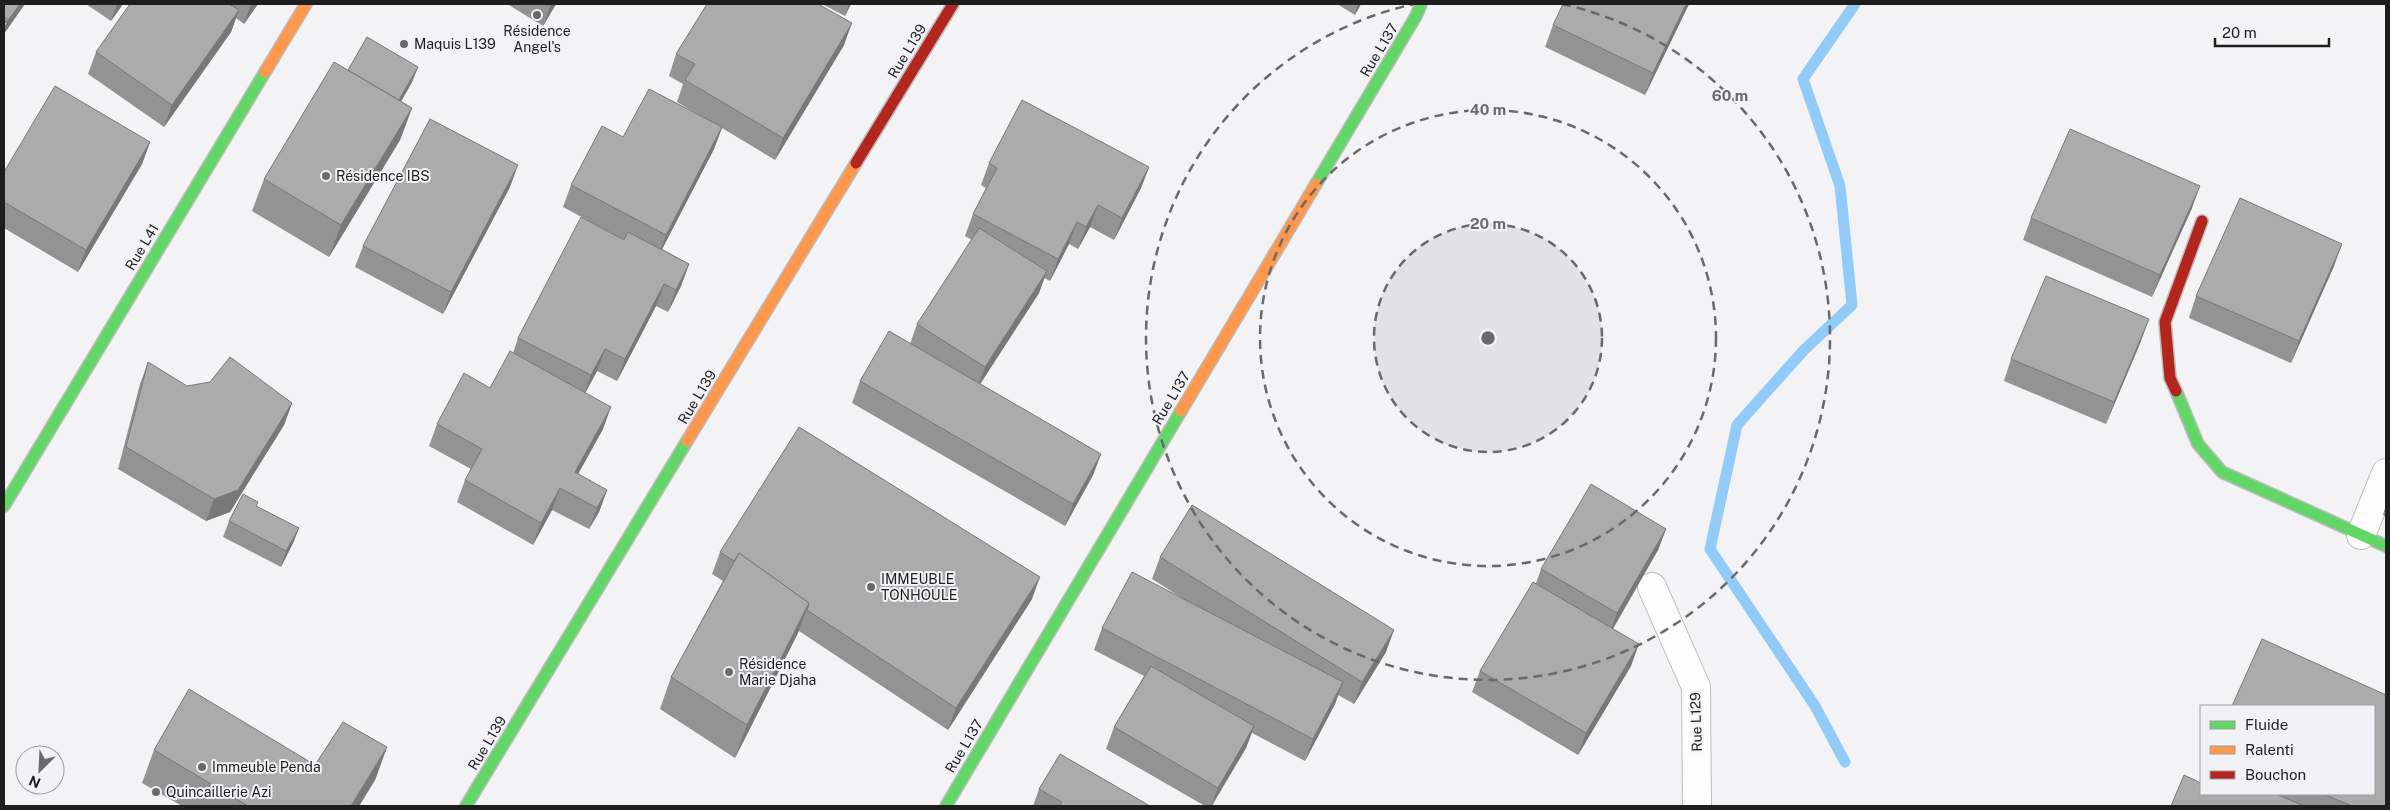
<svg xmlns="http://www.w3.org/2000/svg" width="2390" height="810" viewBox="0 0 2390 810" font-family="'Public Sans',sans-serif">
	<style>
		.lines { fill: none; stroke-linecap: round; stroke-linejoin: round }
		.stream { stroke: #92caf8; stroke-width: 11 }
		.street-casing { stroke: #bcbcbd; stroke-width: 30 }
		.fast-casing { stroke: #bcbcbd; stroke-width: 14 }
		.slow-casing { stroke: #bcbcbd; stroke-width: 14 }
		.jam-casing { stroke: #bcbcbd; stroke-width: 14 }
		.street { stroke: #fdfdfe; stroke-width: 28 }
		.fast { stroke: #63d668; stroke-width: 11 }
		.slow { stroke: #ff974d; stroke-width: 11 }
		.jam { stroke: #b3261e; stroke-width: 11 }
		.wall { fill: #939394 }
		.shaded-wall { fill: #787878 }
		.building { fill: #ababac; stroke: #787878 }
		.ring { fill: none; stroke: #69696a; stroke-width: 2.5; stroke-dasharray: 9 6 }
		.poi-dot { fill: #69696a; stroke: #f2f2f6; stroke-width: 2 }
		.labels { text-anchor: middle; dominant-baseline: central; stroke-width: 4; stroke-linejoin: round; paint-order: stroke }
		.poi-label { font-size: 14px; fill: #1e1e1f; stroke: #f2f2f6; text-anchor: start }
		.street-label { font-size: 14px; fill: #1e1e1f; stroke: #f2f2f6 }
		.centre { fill: #69696a; stroke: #f2f2f6; stroke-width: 2.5 }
		.ring-label { font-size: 15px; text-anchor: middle; font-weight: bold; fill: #69696a; stroke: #f2f2f6; stroke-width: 4; stroke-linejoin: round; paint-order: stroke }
	</style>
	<rect width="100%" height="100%" fill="#f3f3f5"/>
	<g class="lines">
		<path class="stream" d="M1845,762L1815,706L1710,549L1737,425L1804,350L1852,305L1840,186L1803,79L1855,4"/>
		<g class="street-casing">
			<g id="street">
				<path d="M2361,535L2386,473"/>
				<path d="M1652,587L1696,687L1697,806"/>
			</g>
		</g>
		<g class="fast-casing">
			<g id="fast">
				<path d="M1316,184L1416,16L1421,4"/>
				<path d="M2176,391L2198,444L2222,472L2386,546"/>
				<path d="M4,506L265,72"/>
				<path d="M466,806L687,441"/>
				<path d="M946,806L1181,411"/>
			</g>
		</g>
		<g class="slow-casing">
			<g id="slow">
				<path d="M265,72L306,4"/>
				<path d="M1181,411L1316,184"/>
				<path d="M687,441L856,163"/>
			</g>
		</g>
		<g class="jam-casing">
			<g id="jam">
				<path d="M856,163L953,4"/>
				<path d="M2176,391L2170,378L2165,322L2202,221"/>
			</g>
		</g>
		<use href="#street" class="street"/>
		<use href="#fast" class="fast"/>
		<use href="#slow" class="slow"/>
		<use href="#jam" class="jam"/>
	</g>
	<g class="wall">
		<path d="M86,4H123L111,21Z"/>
		<path d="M130,4H258L244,24L236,18L231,32L164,127L88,74L96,52Z"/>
		<path d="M507,4H556L543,26Z"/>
		<path d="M822,4H851L845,16Z"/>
		<path d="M1337,4H1361L1355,15Z"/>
		<path d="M1689,4L1645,95L1545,47L1553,25Z"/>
		<path d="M844,45L775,160L722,128L714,149L662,249L689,264L681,286L668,312L656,306L617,381L597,371L585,393L603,429L578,474L607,490L599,512L589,529L552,510L533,545L457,502L465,480L471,469L429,446L437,424L490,388L513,353L518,338L624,240L563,207L571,185L623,137L706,119L677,102L683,84L669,76L676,54Z"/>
		<path d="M418,67L412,82L401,102L412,108L400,140L329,257L252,211L264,179Z"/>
		<path d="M150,142L142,164L78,272L4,228V172Z"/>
		<path d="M989,163L1149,167L1141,188L1114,240L1090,227L1078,249L1069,244L1050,281L1044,278L1039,293L980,384L1101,454L1093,475L1065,526L852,403L860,381L910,344L917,324L972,240L965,236L973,214L986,188L981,185Z"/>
		<path d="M510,187L443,314L355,267L363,246Z"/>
		<path d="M2192,208L2152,297L2023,240L2031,218Z"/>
		<path d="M2334,266L2291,363L2189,318L2196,296Z"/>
		<path d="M2141,341L2106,424L2004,381L2011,359Z"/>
		<path d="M148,362L187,386L292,403L284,425L230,512L206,521L118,469L140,384Z"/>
		<path d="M2386,505V517L2383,515Z"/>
		<path d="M256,506L299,528L293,543L281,567L223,537L229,521Z"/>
		<path d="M1666,529L1658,550L1613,629L1631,666L1578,755L1472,692L1480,671L1536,583L1541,569Z"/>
		<path d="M720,552L1032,599L948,730L799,631L735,758L660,709L671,677L723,581L712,574Z"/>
		<path d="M1160,557L1386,652L1354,704L1338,695L1335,704L1305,761L1252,733L1246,748L1212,806H1205L1106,749L1114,727L1144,676L1094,650L1102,628L1182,598L1152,579Z"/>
		<path d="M387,747L375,780L359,806H182L142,783L154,750L315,765Z"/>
		<path d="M1039,789L1150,806H1033Z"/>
		<path d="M2201,794H2374L2386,806H2171Z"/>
	</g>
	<g class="shaded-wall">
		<path d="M20,4H25L4,34V29L6,23Z"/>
		<path d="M118,4H123L111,21L117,5Z"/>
		<path d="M251,4H258L244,24Z"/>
		<path d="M551,4H556L543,26Z"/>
		<path d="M849,4H851L845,16Z"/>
		<path d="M1358,4H1361L1355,15Z"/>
		<path d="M1686,4H1689L1645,95L1653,73Z"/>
		<path d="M239,10L231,32L164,127L172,105Z"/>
		<path d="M852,23L844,45L775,160L783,138Z"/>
		<path d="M418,67L412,82L390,120L396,105Z"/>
		<path d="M412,108L400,140L329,257L341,225Z"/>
		<path d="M722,127L714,149L658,257L666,235Z"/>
		<path d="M150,142L142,164L78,272L86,250Z"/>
		<path d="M518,165L510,187L443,314L451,292Z"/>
		<path d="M1149,167L1141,188L1114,240L1122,218Z"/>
		<path d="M2200,186L2192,208L2152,297L2160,275Z"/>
		<path d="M1098,205L1090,227L1078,249L1086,227Z"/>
		<path d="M1077,222L1069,244L1050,281L1058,259Z"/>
		<path d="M2342,244L2334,266L2291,363L2299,341Z"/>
		<path d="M689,264L681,286L668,312L676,290Z"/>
		<path d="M1047,271L1039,293L977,389L985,367Z"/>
		<path d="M664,284L656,306L617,381L625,359Z"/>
		<path d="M2149,319L2141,341L2106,424L2114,402Z"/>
		<path d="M605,349L597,371L583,397L591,375Z"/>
		<path d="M292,403L284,425L230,512L206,521L214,499Z"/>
		<path d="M611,407L603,429L567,494L575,472Z"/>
		<path d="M1101,454L1093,475L1065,526L1073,504Z"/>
		<path d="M560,488L552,510L533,545L541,523Z"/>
		<path d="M607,490L599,512L589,529L597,508Z"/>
		<path d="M299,528L293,543L281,567L286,551Z"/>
		<path d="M1666,529L1658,550L1609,635L1617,613Z"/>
		<path d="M1040,577L1032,599L948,730L956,708Z"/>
		<path d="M809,603L797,635L735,758L747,725Z"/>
		<path d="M1394,630L1386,652L1354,704L1362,682Z"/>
		<path d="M1639,644L1631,666L1578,755L1586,733Z"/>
		<path d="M1343,682L1335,704L1305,761L1313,739Z"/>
		<path d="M1254,726L1246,748L1211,806L1218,788Z"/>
		<path d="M387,747L375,780L359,806H351Z"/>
	</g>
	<g class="building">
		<path d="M4,4H20L6,23L7,19L4,17Z"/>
		<path d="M130,4H229L239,10L172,105L96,52Z"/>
		<path d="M707,4H818L852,23L783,138L685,80L695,64L676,54Z"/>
		<path d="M1563,4H1686L1653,73L1553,25Z"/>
		<path d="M4,17L7,19L4,24Z"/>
		<path d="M367,37L418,67L399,100L348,70Z"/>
		<path d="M334,62L412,108L341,225L264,179Z"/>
		<path d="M55,86L150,142L86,250L4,202V172Z"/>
		<path d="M649,89L722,127L666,235L571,185L602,126L623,137Z"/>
		<path d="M1022,100L1149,167L1122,218L1098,205L1086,227L1077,222L1058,259L973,214L997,168L989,163Z"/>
		<path d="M430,119L518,165L451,292L363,246Z"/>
		<path d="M2070,129L2200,186L2160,275L2031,218Z"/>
		<path d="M2240,198L2342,244L2299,341L2196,296Z"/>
		<path d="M581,217L624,240L628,232L689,264L676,290L664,284L625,359L605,349L591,375L518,338Z"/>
		<path d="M979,228L1047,271L985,367L917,324Z"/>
		<path d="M2046,276L2149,319L2114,402L2011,359Z"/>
		<path d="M889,331L1101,454L1073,504L860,381Z"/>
		<path d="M510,351L611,407L575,472L607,490L597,508L560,488L541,523L465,480L482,449L437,424L464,373L490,388Z"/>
		<path d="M230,357L292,403L238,490L214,499L126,447L148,362L187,386L210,382Z"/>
		<path d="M799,427L1040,577L956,708L807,610L809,603L739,553L734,561L720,552Z"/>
		<path d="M1591,484L1666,529L1617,613L1541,569Z"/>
		<path d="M243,494L258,502L256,506L299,528L286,551L229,521Z"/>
		<path d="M1192,505L1394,630L1362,682L1160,557Z"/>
		<path d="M739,553L809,603L747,725L671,677Z"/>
		<path d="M1132,572L1343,682L1313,739L1102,628Z"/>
		<path d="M1533,582L1639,644L1586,733L1480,671Z"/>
		<path d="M2262,639L2386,695V806H2352L2323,794H2374V706H2232Z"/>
		<path d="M1151,666L1254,726L1218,788L1114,727Z"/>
		<path d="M189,689L315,765L343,722L387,747L351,806H248L154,750Z"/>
		<path d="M1060,754L1150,806H1059L1062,802L1039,789Z"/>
		<path d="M2184,775L2201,783V794H2276L2304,806H2171Z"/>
	</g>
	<circle cx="1488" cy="338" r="114" fill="#69696a" fill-opacity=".12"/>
	<g class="ring">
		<circle cx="1488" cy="338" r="114"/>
		<circle cx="1488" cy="338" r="228"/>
		<path d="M1562 4A342 342 0 1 1 1414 4"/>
	</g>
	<g class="poi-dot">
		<circle cx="537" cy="15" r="5"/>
		<circle cx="404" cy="44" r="5"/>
		<circle cx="326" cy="176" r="5"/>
		<circle cx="871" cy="587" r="5"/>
		<circle cx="729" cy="672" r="5"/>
		<circle cx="202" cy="767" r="5"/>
		<circle cx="156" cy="792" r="5"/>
	</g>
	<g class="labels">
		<g class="poi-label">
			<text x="537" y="31" text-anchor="middle">Résidence<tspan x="537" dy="16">Angel's</tspan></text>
			<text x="414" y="44">Maquis L139</text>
			<text x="336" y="176">Résidence IBS</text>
			<text x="881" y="579">IMMEUBLE<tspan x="881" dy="16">TONHOULE</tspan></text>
			<text x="739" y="664">Résidence<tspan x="739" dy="16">Marie Djaha</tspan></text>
			<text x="212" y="767">Immeuble Penda</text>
			<text x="166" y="792">Quincaillerie Azi</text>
		</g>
		<g class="street-label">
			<text transform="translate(1379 50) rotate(-59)">Rue L137</text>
			<text transform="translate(907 51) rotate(-59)">Rue L139</text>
			<text transform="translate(142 247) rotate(-59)">Rue L41</text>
			<text transform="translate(697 397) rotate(-59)">Rue L139</text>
			<text transform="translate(1171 398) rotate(-59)">Rue L137</text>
			<text transform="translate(1696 722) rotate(-92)">Rue L129</text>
			<text transform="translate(487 743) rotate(-59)">Rue L139</text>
			<text transform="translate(964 746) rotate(-59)">Rue L137</text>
		</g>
	</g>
	<circle cx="1488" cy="338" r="8" class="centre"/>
	<g class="ring-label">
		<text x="1730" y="101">60 m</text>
		<text x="1488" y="115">40 m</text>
		<text x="1488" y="229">20 m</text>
	</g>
	<rect width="2390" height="810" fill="none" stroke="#1e1e1f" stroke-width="10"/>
	<rect x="2200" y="705" width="175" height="90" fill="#f2f2f6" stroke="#9d9da0"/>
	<rect x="2210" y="721" width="25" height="8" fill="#63d668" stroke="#9d9da0"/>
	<text x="2245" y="730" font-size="15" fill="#1e1e1f">Fluide</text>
	<rect x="2210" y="746" width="25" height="8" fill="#ff974d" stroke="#9d9da0"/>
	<text x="2245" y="755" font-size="15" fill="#1e1e1f">Ralenti</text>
	<rect x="2210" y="771" width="25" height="8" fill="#b3261e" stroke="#9d9da0"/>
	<text x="2245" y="780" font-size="15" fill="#1e1e1f">Bouchon</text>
	<g transform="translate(40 770) rotate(204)"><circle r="24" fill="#f2f2f6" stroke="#9d9da0"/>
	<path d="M0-4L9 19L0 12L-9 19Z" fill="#69696a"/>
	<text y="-8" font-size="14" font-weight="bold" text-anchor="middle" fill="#1e1e1f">N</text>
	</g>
	<path d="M2215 38v8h114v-8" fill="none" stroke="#1e1e1f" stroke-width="2.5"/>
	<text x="2222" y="38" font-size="15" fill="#1e1e1f" stroke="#f2f2f6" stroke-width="4" paint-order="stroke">20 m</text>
</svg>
